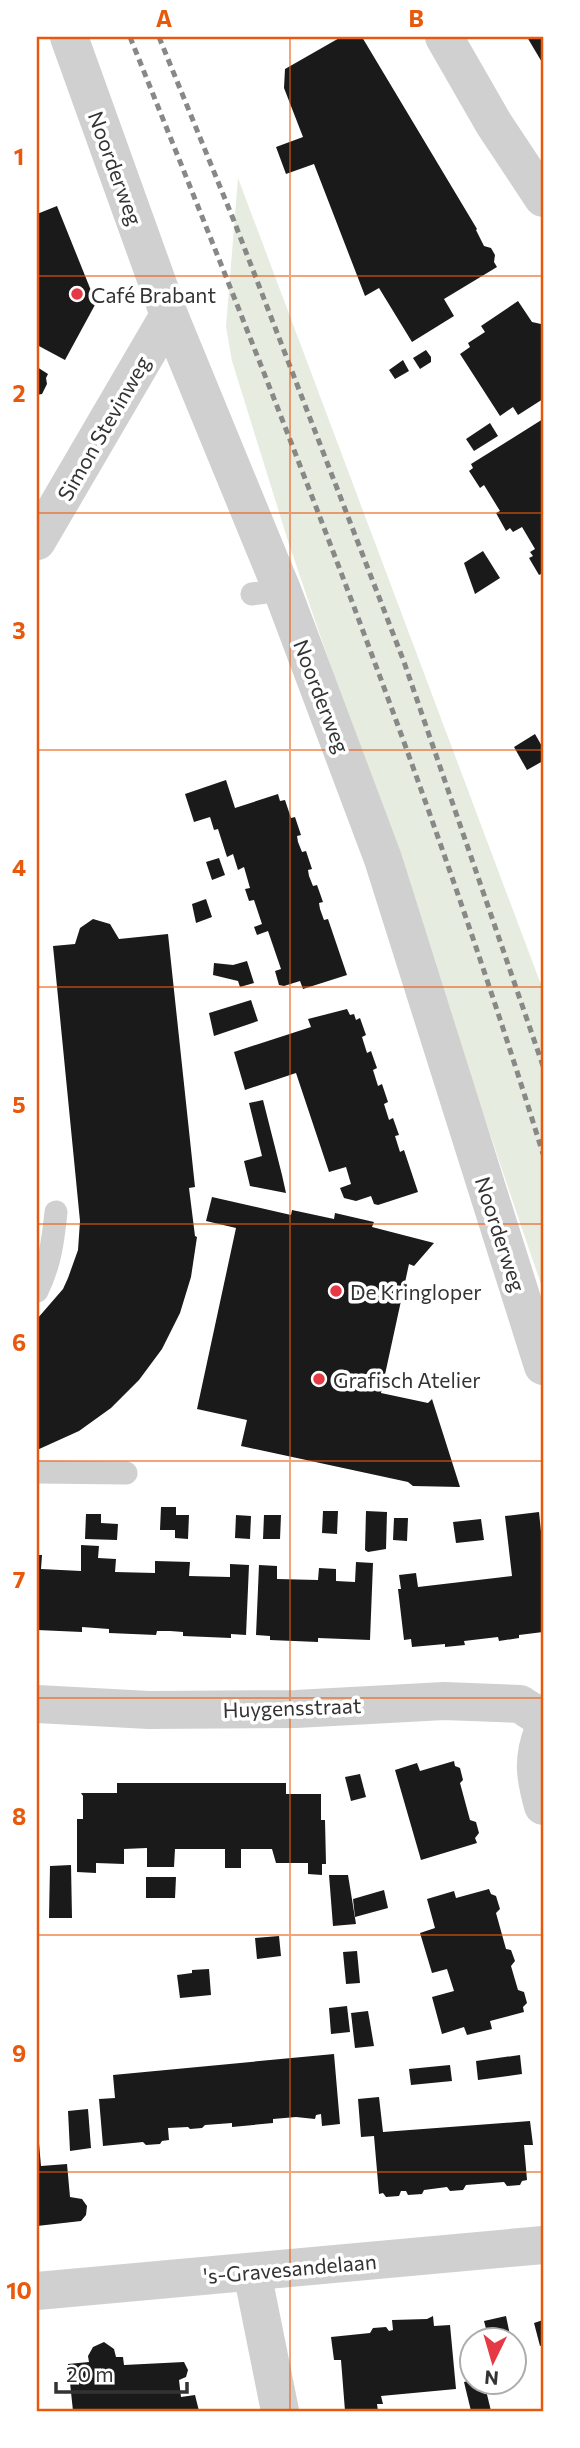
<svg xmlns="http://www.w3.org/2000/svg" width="580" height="2448" viewBox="0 0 580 2448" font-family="Commissioner,sans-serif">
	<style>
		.green { fill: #e6ecdf }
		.building { fill: #1a1a1a }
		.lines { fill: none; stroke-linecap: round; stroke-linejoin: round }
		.service { stroke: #d0d0d0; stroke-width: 23 }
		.minor { stroke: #d0d0d0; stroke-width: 38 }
		.tertiary { stroke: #d0d0d0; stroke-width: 38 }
		.rail { stroke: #888; stroke-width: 5; stroke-dasharray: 7 5; stroke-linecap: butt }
		.grid { fill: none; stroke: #e8590c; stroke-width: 2; stroke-opacity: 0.55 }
		.poi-dot { fill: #e63946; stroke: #fff; stroke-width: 2.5 }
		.labels { text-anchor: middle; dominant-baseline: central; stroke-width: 7; stroke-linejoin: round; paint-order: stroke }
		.street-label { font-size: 21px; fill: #333; stroke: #fff }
		.poi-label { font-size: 21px; fill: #333; stroke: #fff; text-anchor: start }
		.neatline { fill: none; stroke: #e8590c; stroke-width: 2.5 }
		.grid-label { font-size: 23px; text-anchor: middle; font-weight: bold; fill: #e8590c }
	</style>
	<rect width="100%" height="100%" fill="#fff"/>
	<path class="green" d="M238,178L543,990V1290L288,541L232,361L226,327Z"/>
	<g class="building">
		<path d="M341,37H362L477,229L476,230L484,246L491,248L495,255L494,262L497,267L444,299L454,316L412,342L379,288L365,296L314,164L286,174L276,147L303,137L284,88L285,69Z"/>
		<path d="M527,37H543V64Z"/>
		<path d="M57,206L96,303L65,360L37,345V214Z"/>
		<path d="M518,301L532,322L541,324L543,327V399L518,415L513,407L500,416L460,354L470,347L468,343L485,332L481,326Z"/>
		<path d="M426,350L431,357V362L420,369L413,358Z"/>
		<path d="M403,360L409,371L395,379L389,370Z"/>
		<path d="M37,367L48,374L46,378L47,384L42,394L37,395Z"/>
		<path d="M543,419V573L539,575L529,558L533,556L530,552L535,549L522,527L513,532L510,528L506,531L496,513L500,511L484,485L480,488L469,471L473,468L471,464Z"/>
		<path d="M490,423L498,436L474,451L466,439Z"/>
		<path d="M483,551L500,578L475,594L464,563Z"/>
		<path d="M535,734L543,748V761L527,770L514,747Z"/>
		<path d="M226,780L235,808L278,794L280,801L285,800L291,818L295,817L301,835L297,836L298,842L302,852L306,851L312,869L308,870L309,876L313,886L317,885L323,902L319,903L320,909L324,920L328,919L347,975L303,989L300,981L284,986L279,985L275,971L281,969L268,931L257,935L254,927L262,924L254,900L249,901L245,889L250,888L244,867L238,870L233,854L227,857L218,829L214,830L210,817L194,822L185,794Z"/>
		<path d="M219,858L225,875L212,880L206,862Z"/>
		<path d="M206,899L212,917L196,923L192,904Z"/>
		<path d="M93,919L110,924L119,939L168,934L195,1187L189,1188L195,1236L197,1237L191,1277L180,1313L162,1349L139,1380L111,1408L79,1431L37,1450V1319L63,1289L68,1278L78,1250L80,1221L53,946L75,944L80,928Z"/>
		<path d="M247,961L254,983L240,987L238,981L213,975L214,963L233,965Z"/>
		<path d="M251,1000L258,1021L214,1036L209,1013Z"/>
		<path d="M347,1009L350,1015L354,1014L356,1020L360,1018L366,1035L362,1037L367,1053L371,1051L377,1068L373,1070L378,1086L382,1084L388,1102L384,1104L389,1120L393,1118L399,1135L395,1136L400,1152L404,1150L418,1192L378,1205L374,1204L371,1196L356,1201L344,1198L340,1188L351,1184L346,1167L329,1172L296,1073L245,1090L234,1052L311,1027L308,1019Z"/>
		<path d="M263,1100L282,1175L286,1193L250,1186L244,1161L262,1156L249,1103Z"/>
		<path d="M212,1197L291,1215L292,1210L334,1219L335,1213L374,1222L372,1227L434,1243L414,1266L409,1264L381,1393L428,1403L432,1399L460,1487L413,1486L408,1482L241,1446L247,1420L197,1409L236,1228L206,1221Z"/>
		<path d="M161,1507H176V1515H189L188,1539L175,1538V1530H160Z"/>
		<path d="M323,1511H338L337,1534L322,1533Z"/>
		<path d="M366,1511L387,1512L386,1549L368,1552L365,1550Z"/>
		<path d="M539,1512L543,1551V1632L519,1635V1638L499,1641L498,1637L464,1641L465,1645L445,1647V1644L412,1647L411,1639L404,1640L398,1589H401L399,1575L416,1573L418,1587L512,1576L505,1516Z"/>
		<path d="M86,1514H101V1523L118,1524L117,1540L85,1539Z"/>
		<path d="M236,1515L251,1516L250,1539L235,1538Z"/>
		<path d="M264,1515H281L280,1539H263Z"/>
		<path d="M394,1518H408L407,1541L393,1540Z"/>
		<path d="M481,1519L484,1540L456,1543L453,1522Z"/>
		<path d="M81,1545L99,1546L98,1558L116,1559L115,1572L155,1573V1561L190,1562L189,1576L230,1577V1564L249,1565L246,1635L231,1634V1638L183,1636V1632L170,1631H157L156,1635L109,1633V1629L82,1627V1632L37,1630V1555H42L41,1569L81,1571Z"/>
		<path d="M356,1562L373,1563L370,1640L318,1638V1642L270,1640V1636L256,1635L259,1565L277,1566V1579L318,1580L319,1568L336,1569V1581L355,1582Z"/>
		<path d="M454,1761L455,1766L460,1768L463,1780L460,1783L470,1820L476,1822L479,1833L475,1838L477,1843L421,1860L395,1770L417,1763L420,1771Z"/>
		<path d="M360,1774L366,1797L351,1801L345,1777Z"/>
		<path d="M117,1783H286V1794H321V1820H325L326,1864H322V1875L308,1874V1863H276L272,1849H241V1868H225V1849H175L174,1867H147V1848L124,1849V1864L96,1863V1873L77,1872V1819H83V1796L81,1793H117Z"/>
		<path d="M71,1865L72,1918H49L50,1866Z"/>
		<path d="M329,1875H348L356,1924L333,1926Z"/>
		<path d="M146,1877H176L175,1898H146Z"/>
		<path d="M489,1889L491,1894L496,1896L500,1909L496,1913L506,1949L511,1950L515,1961L511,1966L518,1990L524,1992L527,2003L523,2007L524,2012L490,2021L492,2029L467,2035L464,2027L442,2034L432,1997L454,1991L447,1969L432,1973L420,1933L435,1928L427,1899L454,1891L456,1898Z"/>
		<path d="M384,1890L388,1908L355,1917L353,1899Z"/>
		<path d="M279,1936L281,1956L257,1959L255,1938Z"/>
		<path d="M357,1951L360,1983L346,1984L343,1952Z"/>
		<path d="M209,1969L211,1995L180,1998L177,1975L192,1973V1970Z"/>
		<path d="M347,2006L350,2032L331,2034L329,2008Z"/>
		<path d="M368,2011L374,2046L355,2048L351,2013Z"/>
		<path d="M334,2054L340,2124L322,2126L321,2114L316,2115L315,2119L296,2117L273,2119V2123L232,2127V2123L205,2125L202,2128L190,2129L188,2127L168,2128L169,2140L162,2141L160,2144L146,2145L143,2142L103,2146L99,2099L115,2098L113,2075Z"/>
		<path d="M520,2055L522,2074L478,2080L476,2061Z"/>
		<path d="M450,2065L452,2081L411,2085L409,2069Z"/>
		<path d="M379,2097L383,2132L530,2121L533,2145H524L527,2180L522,2181L520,2185L507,2186L504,2182L466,2185L463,2190L450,2191L447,2187L424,2190L422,2194L408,2195L406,2191H401L399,2196L386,2197L383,2193L379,2194L374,2136L361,2137L358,2099Z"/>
		<path d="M88,2109L91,2148L70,2151L68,2111Z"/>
		<path d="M37,2143H39L41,2166L67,2164L70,2197L82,2199L87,2206L86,2215L81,2221L37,2226Z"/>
		<path d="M433,2316L434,2326L450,2325L456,2389L381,2396L383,2404H377L378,2411H345L341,2360H334L331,2337L370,2333L373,2328L386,2327L389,2331L393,2330L392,2320L427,2319Z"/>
		<path d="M506,2316L511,2340H489L484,2321Z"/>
		<path d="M543,2320V2345L540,2346L534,2323Z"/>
		<path d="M104,2342L114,2349L116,2357H123L124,2365L184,2362L188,2370L186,2377L179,2380L181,2397L195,2395L199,2411H73L68,2364L89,2362L88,2356L93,2347Z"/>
		<path d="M472,2380L484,2382L491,2411H471L464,2382Z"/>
	</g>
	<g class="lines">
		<g class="service">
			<path d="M252,594L282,590"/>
			<path d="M37,1291C50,1265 53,1241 56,1212"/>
			<path d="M37,1472L126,1473"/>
		</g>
		<g class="minor">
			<path d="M169,315L282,590L383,859L543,1366"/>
			<path d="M37,1704L149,1710L296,1709L444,1701L520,1704L543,1719"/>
			<path d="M543,1731C532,1760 535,1777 543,1806"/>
			<path d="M252,2272L280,2411"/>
			<path d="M37,2291L543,2245"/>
		</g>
		<g class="tertiary">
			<path d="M444,37L494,124L543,198"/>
			<path d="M37,541L169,315L69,37"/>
		</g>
		<g class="rail">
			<path d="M130,37C278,405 426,775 543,1154"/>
			<path d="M159,37L234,221L404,662L543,1066"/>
		</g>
	</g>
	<path class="grid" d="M290,37V2411M37,276H543M37,513H543M37,750H543M37,987H543M37,1224H543M37,1461H543M37,1698H543M37,1935H543M37,2172H543"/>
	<g class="poi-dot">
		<circle cx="77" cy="294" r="7"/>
		<circle cx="336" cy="1291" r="7"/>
		<circle cx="319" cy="1379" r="7"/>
	</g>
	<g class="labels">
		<g class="street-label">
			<text transform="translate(116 168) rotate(70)">Noorderweg</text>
			<text transform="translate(103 428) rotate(-60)">Simon Stevinweg</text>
			<text transform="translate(322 696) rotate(69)">Noorderweg</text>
			<text transform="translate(501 1234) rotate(72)">Noorderweg</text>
			<text transform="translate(292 1707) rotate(-2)">Huygensstraat</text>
			<text transform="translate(290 2268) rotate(-5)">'s-Gravesandelaan</text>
		</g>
		<g class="poi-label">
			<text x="91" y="294">Café Brabant</text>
			<text x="350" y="1291">De Kringloper</text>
			<text x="333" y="1379">Grafisch Atelier</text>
		</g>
	</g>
	<rect width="580" height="2448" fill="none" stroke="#ffffff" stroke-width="77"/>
	<g transform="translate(493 2361) rotate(185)"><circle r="33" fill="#ffffff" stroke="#adadad" stroke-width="2"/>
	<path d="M0-5L12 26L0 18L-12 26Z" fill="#e63946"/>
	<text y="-10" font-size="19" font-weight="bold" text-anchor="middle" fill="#333333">N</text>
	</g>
	<path d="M56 2382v10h131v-10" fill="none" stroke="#333333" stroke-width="3.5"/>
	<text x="66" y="2382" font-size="21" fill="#333333" stroke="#ffffff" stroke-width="5" paint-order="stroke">20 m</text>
	<rect x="38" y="38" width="504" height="2372" class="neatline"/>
	<g class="grid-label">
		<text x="164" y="27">A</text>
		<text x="416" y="27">B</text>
		<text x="19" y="165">1</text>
		<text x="19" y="402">2</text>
		<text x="19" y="639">3</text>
		<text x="19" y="876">4</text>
		<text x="19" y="1113">5</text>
		<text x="19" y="1351">6</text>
		<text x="19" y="1588">7</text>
		<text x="19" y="1825">8</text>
		<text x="19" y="2062">9</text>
		<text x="19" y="2299">10</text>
	</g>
</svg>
